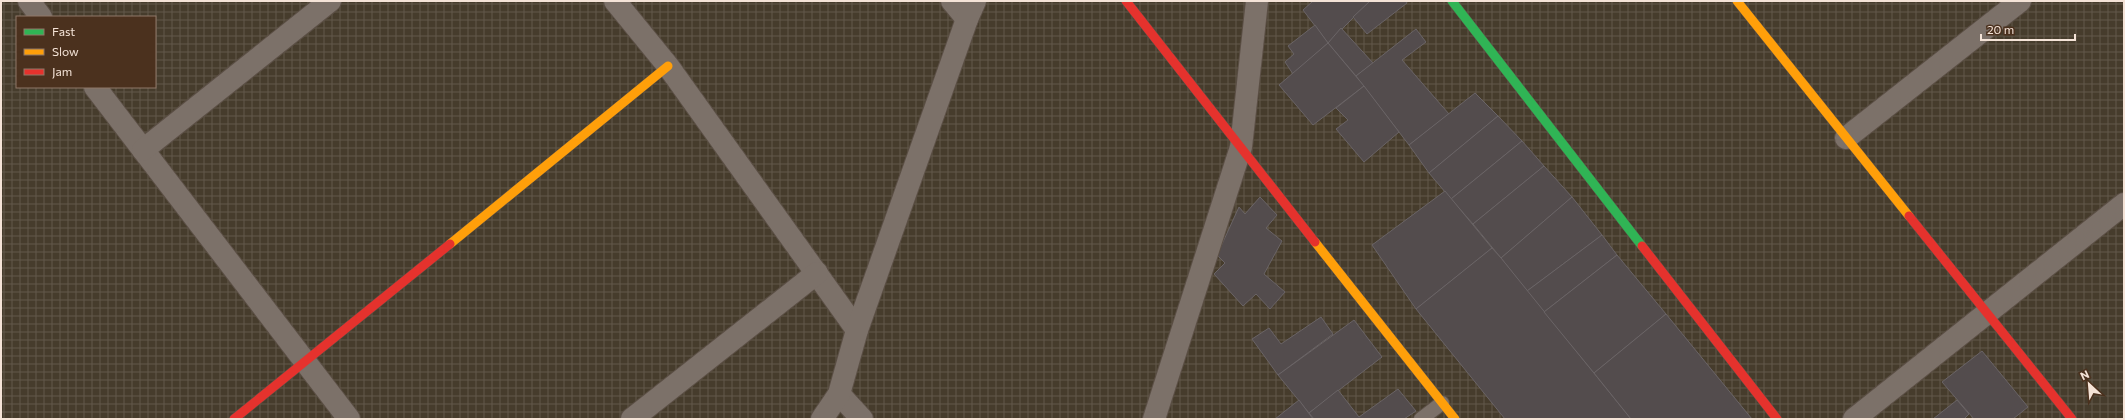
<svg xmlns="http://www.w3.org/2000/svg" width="2125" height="420" viewBox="0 0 2125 420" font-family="Commissioner,sans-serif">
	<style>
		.industrial { fill: url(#industrial-grid); fill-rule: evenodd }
		.building { fill: #534c4d; stroke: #6a6466 }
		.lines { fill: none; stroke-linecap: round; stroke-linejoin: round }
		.lane-casing { stroke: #5b4f45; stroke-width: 16 }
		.street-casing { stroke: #5b4f45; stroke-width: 24 }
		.fast-casing { stroke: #5b4f45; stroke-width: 10 }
		.slow-casing { stroke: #5b4f45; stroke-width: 10 }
		.jam-casing { stroke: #5b4f45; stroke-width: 10 }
		.lane { stroke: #7c7169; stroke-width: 14 }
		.street { stroke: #7c7169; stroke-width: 22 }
		.fast { stroke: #30b455; stroke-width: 9 }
		.slow { stroke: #ff9f0a; stroke-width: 9 }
		.jam { stroke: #e5322d; stroke-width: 9 }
	</style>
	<defs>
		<pattern id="industrial-grid" width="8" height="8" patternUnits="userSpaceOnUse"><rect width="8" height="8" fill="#463c2c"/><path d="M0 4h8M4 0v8" fill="none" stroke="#61584a"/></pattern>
	</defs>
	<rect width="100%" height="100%" fill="#403228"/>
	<path class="industrial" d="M1,1H2124V419H1ZM17,17H155V87H17Z"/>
	<g class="building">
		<path d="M1313,1H1370L1328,43L1303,10Z"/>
		<path d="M1370,1H1406L1407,3L1367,34L1353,17Z"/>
		<path d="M1315,25L1328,43L1293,74L1285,62L1294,54L1288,46Z"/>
		<path d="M1341,28L1373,63L1356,76L1328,43Z"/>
		<path d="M1416,29L1426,42L1402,60L1449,114L1409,145L1356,76Z"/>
		<path d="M1328,43L1364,86L1313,125L1279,85Z"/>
		<path d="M1364,86L1399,132L1364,162L1336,129L1348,120L1336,108Z"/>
		<path d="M1475,93L1498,116L1429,173L1409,145Z"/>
		<path d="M1498,116L1522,141L1451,199L1429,173Z"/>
		<path d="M1522,141L1544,166L1473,224L1451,199Z"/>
		<path d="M1544,166L1572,197L1501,258L1473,224Z"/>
		<path d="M1445,191L1492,248L1416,309L1372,245Z"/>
		<path d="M1260,197L1277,215L1266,228L1282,241L1264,274L1285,292L1270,309L1256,294L1243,306L1214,274L1225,263L1217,255L1239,207L1245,214Z"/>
		<path d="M1572,197L1602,235L1527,291L1501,258Z"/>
		<path d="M1602,235L1617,255L1544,312L1527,291Z"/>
		<path d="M1492,248L1501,258L1631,419H1505L1416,309Z"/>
		<path d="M1617,255L1666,314L1594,373L1544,312Z"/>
		<path d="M1666,314L1752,419H1631L1594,373Z"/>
		<path d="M1321,317L1333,334L1278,375L1252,339L1269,328L1281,344Z"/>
		<path d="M1354,320L1382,357L1309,413L1278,375Z"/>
		<path d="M1982,351L2028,407L2013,419H1974L1942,382Z"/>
		<path d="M1398,389L1416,411L1404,419H1314L1309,413L1338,390L1359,417Z"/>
		<path d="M1299,400L1313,419H1275Z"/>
		<path d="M1957,400L1969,414L1964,419H1933Z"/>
	</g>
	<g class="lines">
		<g class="lane-casing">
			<path id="lane" d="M1421,419L1442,403"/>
		</g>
		<g class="street-casing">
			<g id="street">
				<path d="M29,1L41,17"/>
				<path d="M615,1L668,66L857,330"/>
				<path d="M952,1L967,19"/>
				<path d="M95,87L349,419"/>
				<path d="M1846,138L2020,1"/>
				<path d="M143,150L330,1"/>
				<path d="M839,394L862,419"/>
				<path d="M632,419L817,273"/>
				<path d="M822,419L839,394L857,330L967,19L975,1"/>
				<path d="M1154,419L1241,147L1257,1"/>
				<path d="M1854,419L2124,204"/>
			</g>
		</g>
		<g class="fast-casing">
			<path id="fast" d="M1452,1L1642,246"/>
		</g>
		<g class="slow-casing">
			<g id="slow">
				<path d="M1737,1L1909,216"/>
				<path d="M1315,242L1455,419"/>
				<path d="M450,244L668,66"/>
			</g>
		</g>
		<g class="jam-casing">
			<g id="jam">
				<path d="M1126,1L1315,242"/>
				<path d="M1909,216L2072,419"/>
				<path d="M1642,246L1777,419"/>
				<path d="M234,419L450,244"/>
			</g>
		</g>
		<use href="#lane" class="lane"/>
		<use href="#street" class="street"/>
		<use href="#fast" class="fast"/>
		<use href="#slow" class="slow"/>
		<use href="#jam" class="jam"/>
	</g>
	<rect width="2125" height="420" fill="none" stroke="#f4e3d7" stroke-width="4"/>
	<rect x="16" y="16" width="140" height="72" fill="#4b311e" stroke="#8f7868"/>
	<rect x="24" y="29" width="20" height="6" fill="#30b455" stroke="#8f7868"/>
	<text x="52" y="36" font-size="12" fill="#f4e3d7">Fast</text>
	<rect x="24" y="49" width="20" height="6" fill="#ff9f0a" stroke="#8f7868"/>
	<text x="52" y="56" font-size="12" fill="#f4e3d7">Slow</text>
	<rect x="24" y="69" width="20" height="6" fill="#e5322d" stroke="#8f7868"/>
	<text x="52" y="76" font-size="12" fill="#f4e3d7">Jam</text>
	<g transform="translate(2089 384) rotate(334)" stroke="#4b311e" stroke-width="3" paint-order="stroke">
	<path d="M0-3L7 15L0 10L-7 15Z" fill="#f4e3d7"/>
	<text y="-6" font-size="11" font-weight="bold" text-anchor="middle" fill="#f4e3d7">N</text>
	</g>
	<path d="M1981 34v6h94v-6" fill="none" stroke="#f4e3d7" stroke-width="2"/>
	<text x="1987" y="34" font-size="12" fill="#f4e3d7" stroke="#4b311e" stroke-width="3" paint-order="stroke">20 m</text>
</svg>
